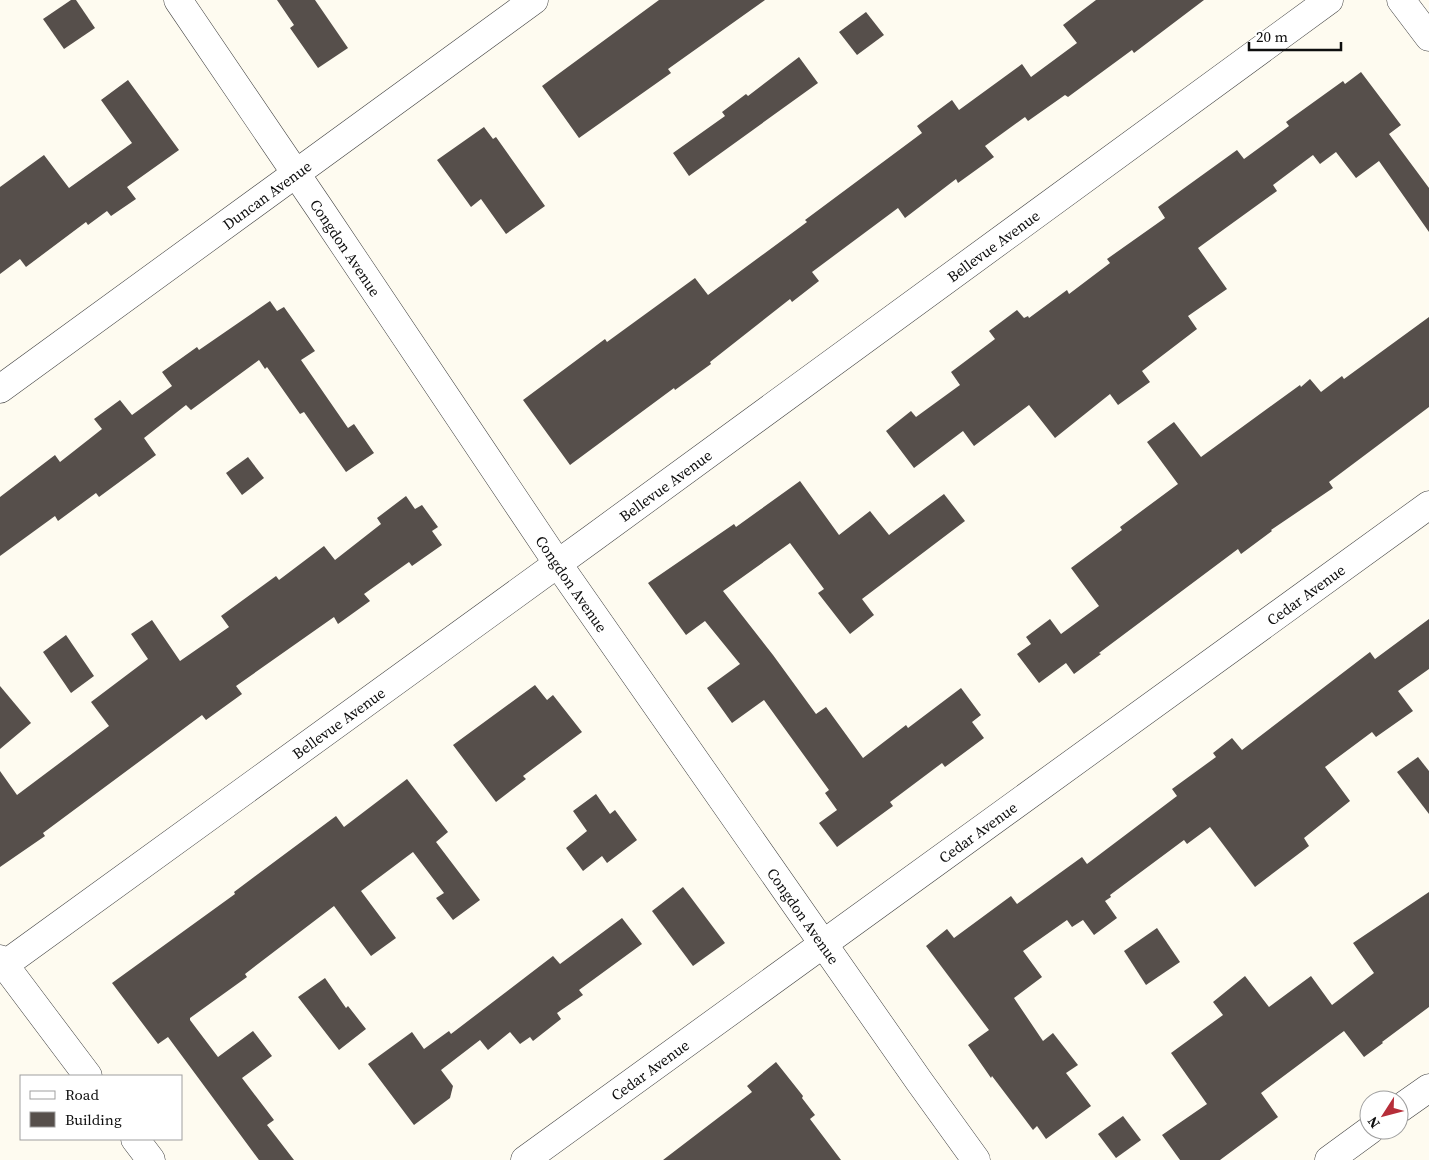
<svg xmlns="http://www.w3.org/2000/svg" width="1429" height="1160" viewBox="0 0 1429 1160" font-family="'Source Serif 4',serif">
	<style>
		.building { fill: #564f4b }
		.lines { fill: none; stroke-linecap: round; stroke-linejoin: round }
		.minor-casing { stroke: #414141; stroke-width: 29 }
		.minor { stroke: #fff; stroke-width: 28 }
		.labels { text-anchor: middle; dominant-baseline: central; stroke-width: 5; stroke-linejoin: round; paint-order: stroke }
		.street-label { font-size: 15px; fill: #0e0e0e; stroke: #fff }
	</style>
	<rect width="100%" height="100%" fill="#fefbf0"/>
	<g class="building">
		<path d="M71,0H76L95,28L64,49L43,19Z"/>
		<path d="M277,0H315L348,48L318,68L290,28L294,25Z"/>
		<path d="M659,0H765L668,69L671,73L579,138L542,86Z"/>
		<path d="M1096,0H1204L1134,53L1132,50L1068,97L1065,95L1028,121L1025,117L985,146L994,157L958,183L956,179L905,218L898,208L812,272L819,281L792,302L790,299L710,362L711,364L675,390L674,388L570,465L523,400L605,339L607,342L695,278L708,295L807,222L805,220L922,133L917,126L952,100L959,110L1022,64L1031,77L1077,43L1063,25Z"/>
		<path d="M866,12L884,35L857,55L839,32Z"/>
		<path d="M799,57L818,83L689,176L673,153L725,116L722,112L746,94L748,96Z"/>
		<path d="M1361,72L1401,125L1389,134L1429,188V232L1379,161L1356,178L1336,152L1320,164L1313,155L1273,185L1277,191L1198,248L1227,289L1188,316L1197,329L1142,371L1150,382L1118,405L1110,394L1055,438L1029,405L974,446L963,431L914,468L886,431L911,411L916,417L960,385L951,372L995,339L989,331L1017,310L1024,318L1028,316L1029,318L1067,290L1069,294L1110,263L1107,259L1165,218L1158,207L1237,150L1244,159L1289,126L1286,122L1343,81L1345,84Z"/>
		<path d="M128,80L179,150L127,187L136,199L111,216L107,211L88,225L86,222L26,267L20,259L0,274V187L44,155L69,188L132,143L101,100Z"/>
		<path d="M484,127L493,139L496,137L545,206L506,234L481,199L471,207L437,160Z"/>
		<path d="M270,301L277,311L284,307L315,351L301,360L348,428L354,424L374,453L346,472L304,412L300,414L267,367L265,369L259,360L191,410L186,405L144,438L156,455L99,497L96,493L58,521L55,516L0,556V497L55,455L60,462L102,429L94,419L120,400L132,415L172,386L162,372L197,347L199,350Z"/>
		<path d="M1429,317V407L1329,482L1333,488L1271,530L1272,531L1241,554L1238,549L1099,653L1101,654L1074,674L1066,663L1039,683L1017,654L1031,644L1026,637L1050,619L1061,634L1099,606L1071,568L1122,530L1120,527L1178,484L1147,442L1174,422L1201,457L1300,385L1301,387L1310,379L1321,392L1342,376L1344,379Z"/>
		<path d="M248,457L264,478L242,495L226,473Z"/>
		<path d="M800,481L839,535L870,511L889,535L944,494L965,521L862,599L874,615L850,634L818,593L824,589L790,543L723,591L773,655L816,714L826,707L863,758L906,725L908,728L961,688L981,715L972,722L984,738L945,767L942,763L890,802L893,806L837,847L819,823L837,810L825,793L829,790L764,700L732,723L707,688L740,664L705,621L686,635L648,583L734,524L736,527Z"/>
		<path d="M406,496L415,509L422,505L438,527L432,531L442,545L412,566L409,562L364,594L370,601L338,624L334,617L236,686L242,694L206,720L202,715L43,833L45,836L0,867V771L17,795L109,726L91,702L148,659L131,634L152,620L180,661L229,627L221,616L276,576L279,580L324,546L335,560L381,524L377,518Z"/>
		<path d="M1429,619V669L1398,691L1413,711L1376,737L1372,732L1325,767L1350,801L1304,838L1309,846L1255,887L1210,827L1187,844L1184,840L1110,895L1111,897L1105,901L1117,918L1094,935L1083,920L1072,927L1067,920L1023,951L1042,977L1014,998L1043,1041L1053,1033L1078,1065L1066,1073L1091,1106L1046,1139L1037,1126L1033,1130L992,1076L991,1078L968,1045L989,1030L926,946L947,929L954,938L1011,896L1017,904L1082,857L1087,864L1177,796L1172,789L1216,757L1213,753L1232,738L1242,750L1370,652L1375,659Z"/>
		<path d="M66,635L94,676L71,693L43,652Z"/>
		<path d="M535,685L547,700L553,695L582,732L523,776L526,779L496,802L453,745Z"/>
		<path d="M0,686L31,723L0,749Z"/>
		<path d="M1418,757L1429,771V814L1397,772Z"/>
		<path d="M407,779L448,832L436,842L480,900L453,920L436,898L444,893L413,852L361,891L396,938L371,956L334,906L245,974L247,977L190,1018V1020L218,1057L253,1031L272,1056L242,1078L274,1120L267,1125L294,1160H259L168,1037L158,1044L112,983L235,894L234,892L336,816L344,827Z"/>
		<path d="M596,794L610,814L615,810L637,840L607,863L602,856L583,871L566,848L587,831L573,811Z"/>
		<path d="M683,887L725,943L693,966L652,911Z"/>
		<path d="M1429,892V1007L1382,1042L1383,1043L1364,1057L1344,1031L1261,1093L1278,1117L1220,1160H1180L1162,1135L1207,1104L1171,1053L1223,1015L1213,1002L1245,976L1269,1007L1311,976L1332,1005L1374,973L1353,943Z"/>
		<path d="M622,918L642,944L579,990L583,995L557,1013L561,1019L533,1041L530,1037L520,1044L510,1032L488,1050L480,1040L441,1070L453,1086L450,1098L414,1125L368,1064L412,1032L424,1049L449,1031L451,1034L553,956L560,964Z"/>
		<path d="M1157,928L1180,962L1146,985L1124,951Z"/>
		<path d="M325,978L346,1008L348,1006L366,1029L339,1050L298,997Z"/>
		<path d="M776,1062L803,1096L802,1098L815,1115L810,1119L841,1160H663L752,1092L747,1086Z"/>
		<path d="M1123,1116L1141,1140L1116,1158L1098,1134Z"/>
	</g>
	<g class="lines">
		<g class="minor-casing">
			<g id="minor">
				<path id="s1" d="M178,0L320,209L558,564L919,1081L976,1160"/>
				<path d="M1401,0L1429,37"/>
				<path id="s2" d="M0,389L534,0"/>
				<path d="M0,959L88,1076"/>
				<path id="s3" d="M0,968L593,538L1329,0"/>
				<path d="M1399,1109L1429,1088"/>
				<path d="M135,1139L151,1160"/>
				<path id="s4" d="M525,1160L1429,505"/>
				<path d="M1329,1160L1370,1130"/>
			</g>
		</g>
		<use href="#minor" class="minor"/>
	</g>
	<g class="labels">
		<g class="street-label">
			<text stroke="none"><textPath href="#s2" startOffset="330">Duncan Avenue</textPath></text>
			<text stroke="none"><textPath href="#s3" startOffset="1228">Bellevue Avenue</textPath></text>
			<text stroke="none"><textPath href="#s1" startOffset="299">Congdon Avenue</textPath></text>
			<text stroke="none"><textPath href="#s3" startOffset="822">Bellevue Avenue</textPath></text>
			<text stroke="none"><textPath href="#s1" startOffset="704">Congdon Avenue</textPath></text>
			<text stroke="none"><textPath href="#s4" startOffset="964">Cedar Avenue</textPath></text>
			<text stroke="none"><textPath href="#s3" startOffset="418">Bellevue Avenue</textPath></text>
			<text stroke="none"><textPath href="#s4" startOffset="559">Cedar Avenue</textPath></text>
			<text stroke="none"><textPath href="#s1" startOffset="1109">Congdon Avenue</textPath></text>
			<text stroke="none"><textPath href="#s4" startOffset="154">Cedar Avenue</textPath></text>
		</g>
	</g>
	<rect x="20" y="1075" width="162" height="65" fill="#ffffff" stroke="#9f9f9f"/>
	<rect x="30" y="1091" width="25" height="8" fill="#ffffff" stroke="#9f9f9f"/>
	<text x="65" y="1100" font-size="15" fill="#0e0e0e">Road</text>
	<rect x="30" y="1112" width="25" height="15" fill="#564f4b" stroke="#9f9f9f"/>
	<text x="65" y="1125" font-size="15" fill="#0e0e0e">Building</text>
	<g transform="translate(1384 1115) rotate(234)"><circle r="24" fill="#ffffff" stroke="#9f9f9f"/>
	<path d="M0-4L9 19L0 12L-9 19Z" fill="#b62e39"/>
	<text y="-8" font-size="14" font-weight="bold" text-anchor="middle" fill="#0e0e0e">N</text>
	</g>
	<path d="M1249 42v8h92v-8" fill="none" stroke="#0e0e0e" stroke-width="2.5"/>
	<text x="1256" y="42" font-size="15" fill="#0e0e0e" stroke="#ffffff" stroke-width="4" paint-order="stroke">20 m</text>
</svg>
